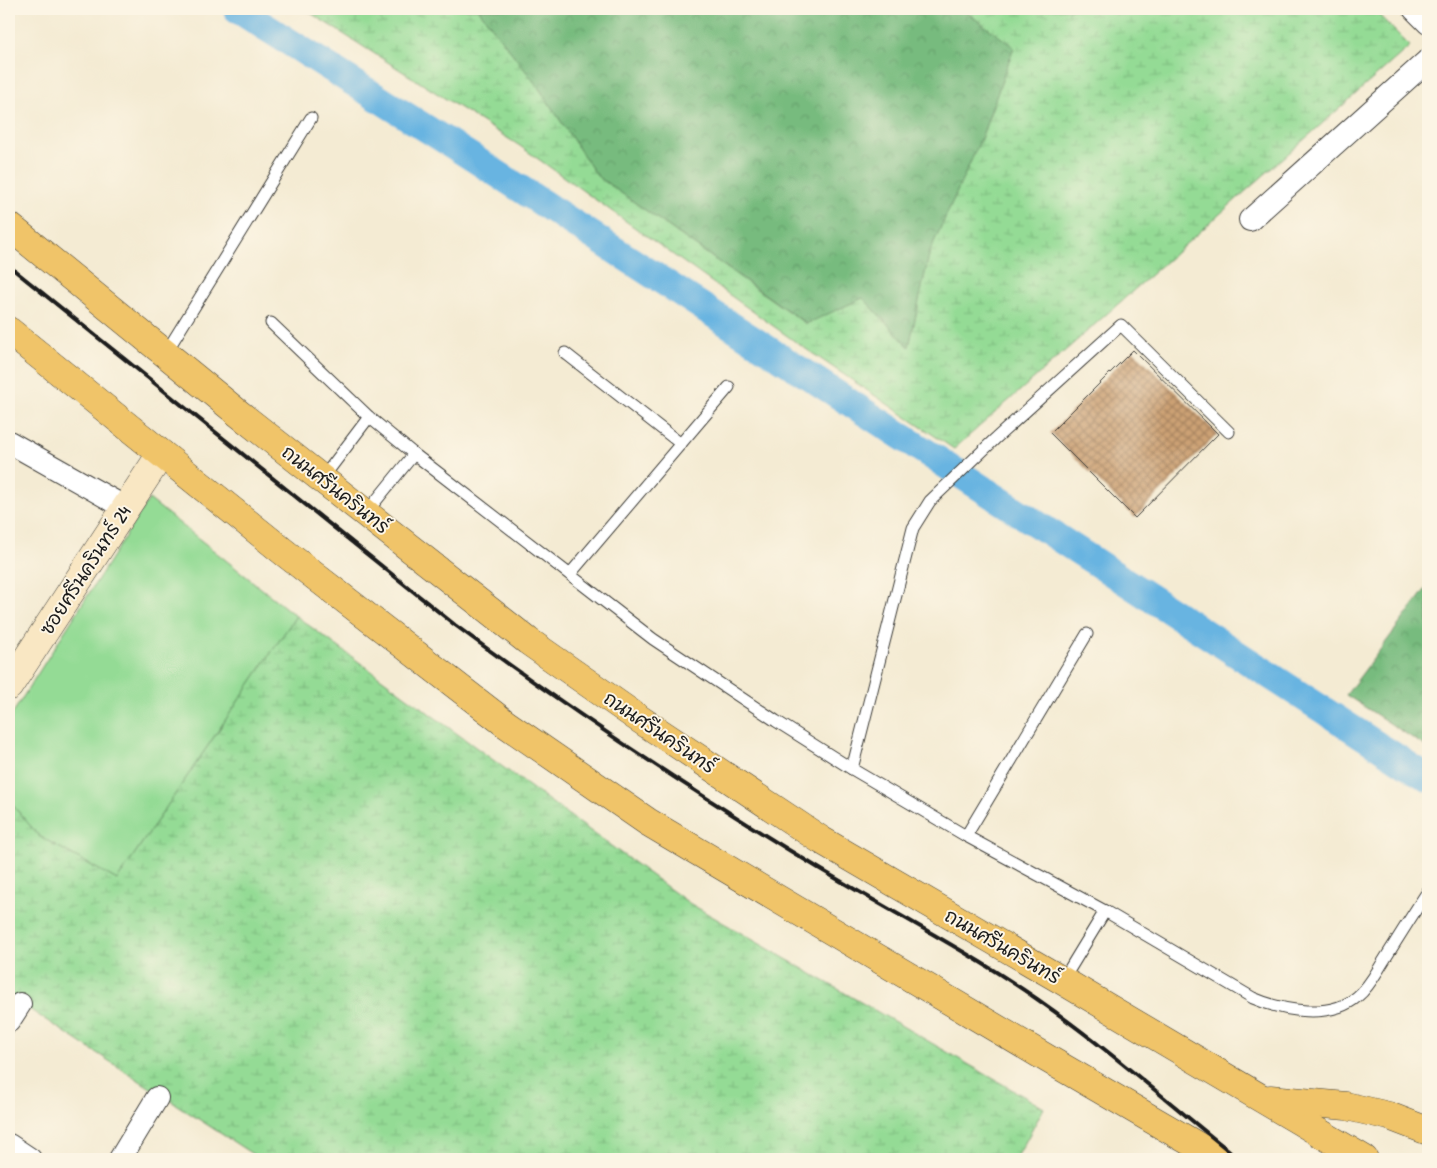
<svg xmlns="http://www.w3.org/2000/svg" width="1437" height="1168" viewBox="0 0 1437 1168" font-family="'Patrick Hand','Playpen Sans Thai',sans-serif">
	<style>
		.grass { fill: #94db95; stroke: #587c58 }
		.forest { fill: url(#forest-crowns); stroke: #4a6c4d }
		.wetland { fill: url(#wetland-marsh); stroke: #587c58 }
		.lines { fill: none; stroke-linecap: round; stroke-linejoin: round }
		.canal { stroke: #68b4e1; stroke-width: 28 }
		.building { fill: url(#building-cross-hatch) }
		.lane-casing { stroke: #3c3b37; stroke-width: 13 }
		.street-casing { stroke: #3c3b37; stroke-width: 24 }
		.secondary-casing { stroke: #3c3b37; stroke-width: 29 }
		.primary-casing { stroke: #3c3b37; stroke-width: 29 }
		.lane { stroke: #fff; stroke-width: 11 }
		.street { stroke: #fff; stroke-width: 22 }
		.secondary { stroke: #f9e7c3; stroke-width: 28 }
		.primary { stroke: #f0c469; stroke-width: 28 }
		.rail { stroke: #1c1c1c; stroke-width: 4 }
		.labels { text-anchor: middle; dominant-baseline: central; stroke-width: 4; stroke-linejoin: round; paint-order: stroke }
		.street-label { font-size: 19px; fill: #1c1c1c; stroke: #fcf5e5 }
	</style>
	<defs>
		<pattern id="forest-crowns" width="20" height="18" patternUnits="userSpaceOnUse" patternTransform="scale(1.25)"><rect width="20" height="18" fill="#77bb7e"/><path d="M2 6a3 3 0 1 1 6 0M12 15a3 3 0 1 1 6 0" fill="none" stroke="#66a06c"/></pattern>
		<pattern id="wetland-marsh" width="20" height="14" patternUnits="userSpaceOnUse" patternTransform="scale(1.25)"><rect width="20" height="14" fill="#94db95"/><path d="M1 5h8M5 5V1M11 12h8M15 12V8" fill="none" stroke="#7fbb80"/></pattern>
		<pattern id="building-cross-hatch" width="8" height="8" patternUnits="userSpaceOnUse" patternTransform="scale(1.25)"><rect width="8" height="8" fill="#cca175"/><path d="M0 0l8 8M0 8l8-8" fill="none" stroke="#a5825f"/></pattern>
	</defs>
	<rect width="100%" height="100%" fill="#fcf5e5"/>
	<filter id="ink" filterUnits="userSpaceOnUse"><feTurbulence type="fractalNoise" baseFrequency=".02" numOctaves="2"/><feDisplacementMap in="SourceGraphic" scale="10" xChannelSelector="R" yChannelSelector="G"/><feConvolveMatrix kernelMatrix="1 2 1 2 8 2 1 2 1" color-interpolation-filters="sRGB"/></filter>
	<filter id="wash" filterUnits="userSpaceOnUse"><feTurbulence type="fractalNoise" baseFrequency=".0096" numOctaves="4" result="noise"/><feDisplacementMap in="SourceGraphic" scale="20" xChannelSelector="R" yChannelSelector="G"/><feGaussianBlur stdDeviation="1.12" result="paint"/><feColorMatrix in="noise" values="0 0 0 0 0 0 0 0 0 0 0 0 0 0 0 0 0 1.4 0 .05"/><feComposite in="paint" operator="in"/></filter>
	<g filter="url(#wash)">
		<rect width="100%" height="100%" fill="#f4ebd3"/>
		<path class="grass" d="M149,499L296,616L117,880L39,836L9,801V719Z"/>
		<g class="forest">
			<path d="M478,9H962L1014,47L981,139L930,251L909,347L863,298L807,324L597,176L538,87Z"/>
			<path d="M1428,586V748L1346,695Z"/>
		</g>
		<g class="wetland">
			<path d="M304,9H478L538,87L597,176L806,324L863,298L909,347L930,251L981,139L1014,47L962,9H1373L1410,46L954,449L800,345L520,146Z"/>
			<path d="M296,616L689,903L1044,1108L1016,1159H260L9,996V801L39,836L117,880Z"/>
		</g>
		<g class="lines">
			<path class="canal" d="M237,9L473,158L1428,778"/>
		</g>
		<g id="blocks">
			<path class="building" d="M1133,350L1218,434L1135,518L1050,433Z"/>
		</g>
	</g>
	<g filter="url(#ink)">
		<use href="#blocks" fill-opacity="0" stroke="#3c3b37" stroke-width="1"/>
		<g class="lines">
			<g class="lane-casing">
				<g id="lane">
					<path d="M271,323L369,417L414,454L653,639L776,721L852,769L966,836L1105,911L1253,998C1283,1011 1331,1020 1358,996C1369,987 1376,973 1383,962C1398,938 1413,914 1428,891"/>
					<path d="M565,353L681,444"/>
					<path d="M165,354L311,118"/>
					<path d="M322,479L369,417"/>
					<path d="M366,513L414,454"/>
					<path d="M570,574L729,387"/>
					<path d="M852,769L913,528L930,501L995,439L1121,325L1229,432"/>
					<path d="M966,836L1087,634"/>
					<path d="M1063,980L1105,911"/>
				</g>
			</g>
			<g class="street-casing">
				<g id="street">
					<path d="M1414,9L1428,23"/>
					<path d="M1250,220L1428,60"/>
					<path d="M9,442L126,508"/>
					<path d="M9,1021L20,1004"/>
					<path d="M9,1145L30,1159"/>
					<path d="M120,1159L157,1098"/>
				</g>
			</g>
			<g class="secondary-casing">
				<path id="secondary" d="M9,686L161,454"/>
			</g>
			<g class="primary-casing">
				<g id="primary">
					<path d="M9,226L238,413L528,641L635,716L821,840L1063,981L1364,1159"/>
					<path d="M9,331L285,553L506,724L648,822L1048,1059L1220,1159"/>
					<path d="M1270,1099L1346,1106L1389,1116L1428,1131"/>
				</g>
			</g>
			<use href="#lane" class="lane"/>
			<use href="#street" class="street"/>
			<use href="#secondary" class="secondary"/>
			<use href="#primary" class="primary"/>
			<path class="rail" d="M9,266L455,625C572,712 695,793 820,869C892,912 968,951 1037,999C1106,1047 1173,1106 1239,1159"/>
		</g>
	</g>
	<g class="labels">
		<g class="street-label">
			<text transform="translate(336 489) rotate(38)">ถนนศรีนครินทร์</text>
			<text transform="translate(85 570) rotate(-57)">ซอยศรีนครินทร์ 24</text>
			<text transform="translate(660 732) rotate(34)">ถนนศรีนครินทร์</text>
			<text transform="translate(1003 946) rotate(30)">ถนนศรีนครินทร์</text>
		</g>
	</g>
	<rect width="1437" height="1168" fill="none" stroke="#fcf5e5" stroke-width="30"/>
</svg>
